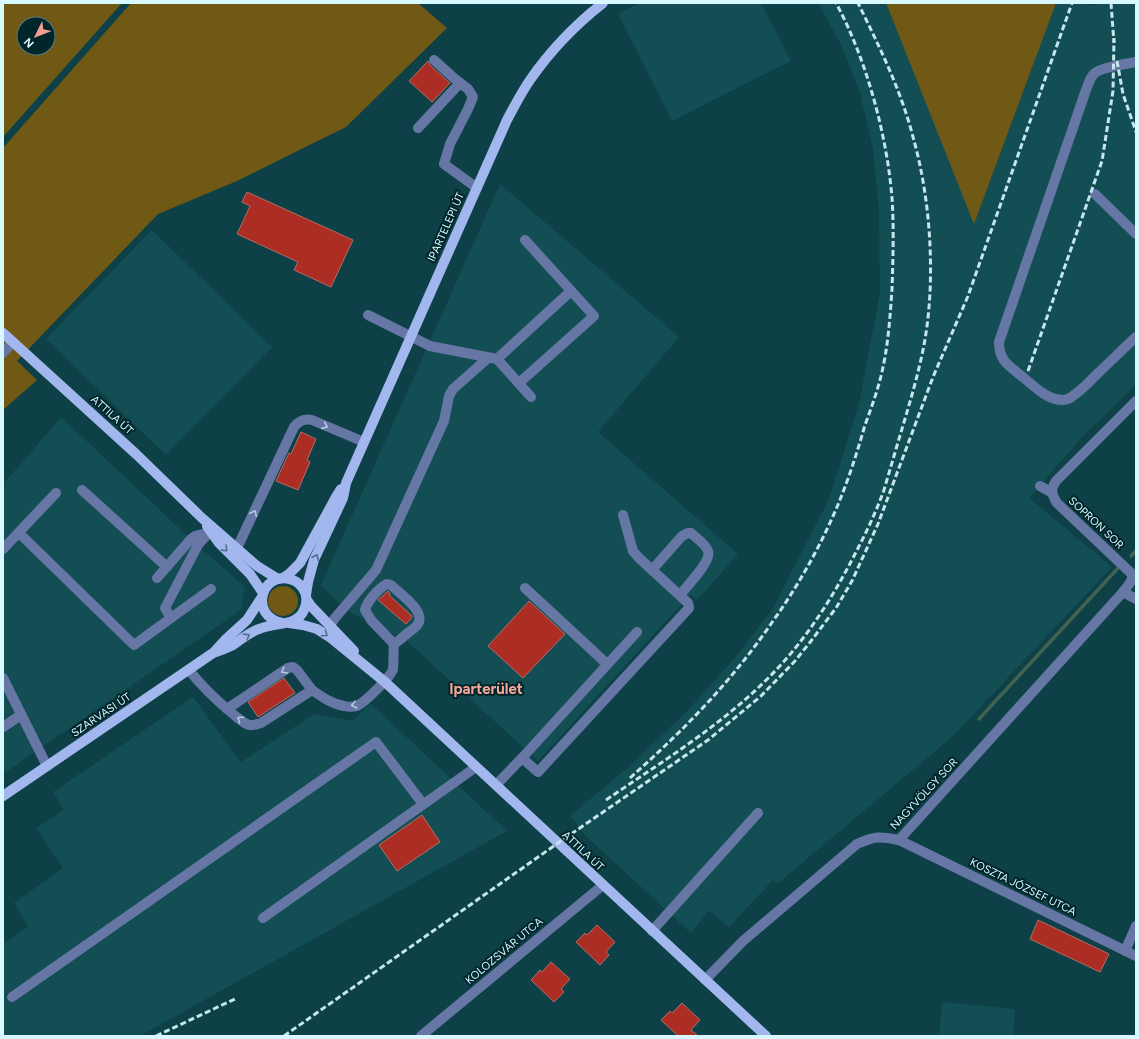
<svg xmlns="http://www.w3.org/2000/svg" width="1139" height="1039" viewBox="0 0 1139 1039" font-family="Figtree,sans-serif">
	<style>
		.built { fill: #144e55 }
		.green { fill: #6f5914; fill-rule: evenodd }
		.lines { fill: none; stroke-linecap: round; stroke-linejoin: round }
		.stream { stroke: #416352; stroke-width: 3.5 }
		.building { fill: #ac2d23; stroke: #b26e64 }
		.minor { stroke: #6777a5; stroke-width: 10 }
		.major { stroke: #a3b7ef; stroke-width: 10 }
		.rail { stroke: #c4e6ec; stroke-width: 3; stroke-dasharray: 6 3; stroke-linecap: butt }
		.oneway { stroke: #b0cce0 }
		.oneway2 { stroke: #526e8d }
		.labels { text-anchor: middle; dominant-baseline: central; stroke-width: 4; stroke-linejoin: round; paint-order: stroke }
		.street-label { font-size: 11px; fill: #d8f9ff; stroke: #00252b }
		.district-label { font-size: 15px; font-weight: bold; fill: #f8a699; stroke: #00252b }
	</style>
	<rect width="100%" height="100%" fill="#0d4047"/>
	<g class="built">
		<path d="M639,3H761L791,61L672,121L618,14Z"/>
		<path d="M818,3H886L974,223L1056,3H1088L1087,6L1105,3H1136V385L1084,435L1029,498L1112,567L952,737L777,884L773,880L729,927L709,911L691,933L588,838L570,816L631,765L688,710L733,660L772,610L829,499L859,404L880,293L879,211L873,149L860,92L840,43Z"/>
		<path d="M500,184L679,337L598,432L738,554L697,600L691,595L668,619L538,761L408,642L348,611L321,585Z"/>
		<path d="M152,230L272,347L166,455L46,339Z"/>
		<path d="M61,417L196,544L245,587L241,610L3,774V483L22,463Z"/>
		<path d="M193,697L241,762L314,714L353,721L370,703L507,831L140,1036H3V939L6,942L28,926L14,903L63,868L36,828L64,810L53,792Z"/>
		<path d="M942,1002L1015,1009L1013,1036H939Z"/>
	</g>
	<g class="green">
		<path d="M3,3H122L3,137ZM24,24H48V48H24Z"/>
		<path d="M131,3H418L447,28L346,127L237,181L158,214L17,361L37,380L3,410V148Z"/>
		<path d="M886,3H1056L974,224Z"/>
		<circle cx="283" cy="601" r="15"/>
	</g>
	<g class="lines">
		<g class="stream">
			<path d="M1131,556L1136,551"/>
			<path d="M979,719L1118,568"/>
		</g>
	</g>
	<g class="building">
		<path d="M428,61L430,65L450,83L432,102L409,81Z"/>
		<path d="M247,192L353,240L331,287L294,270L298,262L237,234L250,206L242,202Z"/>
		<path d="M301,432L316,439L307,460L310,462L298,490L276,481L289,453L291,454Z"/>
		<path d="M388,591L390,594L389,595L412,616V617L406,624L378,600Z"/>
		<path d="M529,601L565,634L523,678L488,646Z"/>
		<path d="M284,678L295,693L258,717L248,702Z"/>
		<path d="M422,815L440,842L397,871L379,845Z"/>
		<path d="M1038,920L1109,954L1100,972L1030,939Z"/>
		<path d="M597,925L615,942L606,952L609,955L600,965L576,942L585,933L587,935Z"/>
		<path d="M551,962L570,979L561,989L564,992L554,1002L531,980L540,970L542,972Z"/>
		<path d="M682,1003L700,1020L691,1030L698,1036H678L661,1020L670,1011L672,1013Z"/>
	</g>
	<g class="lines">
		<g class="minor">
			<path d="M434,60L455,79L468,89L473,97L468,109L450,144L444,164L477,188"/>
			<path d="M1136,62C1126,64 1102,67 1095,73C1090,77 1088,85 1086,90L999,342C999,362 1010,366 1024,378C1035,387 1047,400 1063,400C1067,400 1071,398 1074,395C1082,390 1089,382 1096,375C1110,362 1123,349 1136,337"/>
			<path d="M418,128L460,83"/>
			<path d="M1095,194L1136,234"/>
			<path d="M368,315L430,346L497,359L531,397"/>
			<path d="M3,353L13,342"/>
			<path d="M497,359L571,291"/>
			<path d="M519,383L594,316L525,240"/>
			<path d="M1040,486L1051,492"/>
			<path d="M82,490L167,567"/>
			<path d="M19,533L134,645L171,618L165,608L198,545L213,528"/>
			<path d="M237,548L294,427C299,421 304,418 312,420L364,442"/>
			<path d="M3,549L56,493"/>
			<path d="M652,570L682,536L688,533H691C696,538 706,544 708,551C712,561 686,587 680,595"/>
			<path d="M157,578L191,539L195,536L210,532"/>
			<path d="M525,588L607,664"/>
			<path d="M1123,592C1127,586 1134,581 1132,574L1057,503C1052,495 1050,490 1056,481L1136,401"/>
			<path d="M171,618L211,589"/>
			<path d="M330,625L335,618L376,570L444,421L449,396L453,389L488,358"/>
			<path d="M189,670C203,688 216,700 233,714C238,718 243,723 249,725C253,726 257,724 261,723L312,690C322,697 332,704 344,706C348,707 353,707 357,706C365,702 391,677 393,669C394,661 393,652 394,644L371,620L365,610C367,601 379,588 387,584L391,585C399,593 426,611 418,624C416,627 412,630 409,632C404,636 399,641 394,644"/>
			<path d="M3,678L47,766"/>
			<path d="M227,709L288,668L293,667L297,670L312,690"/>
			<path d="M3,727L21,715"/>
			<path d="M522,758L538,772L689,608L688,603L639,558L633,551L623,515"/>
			<path d="M496,785L522,758L637,632"/>
			<path d="M899,840L1136,956"/>
			<path d="M263,918L476,767"/>
			<path d="M652,931L758,813"/>
			<path d="M1125,951L1136,926"/>
			<path d="M705,980L743,941L857,844C875,836 880,836 899,840L1123,592L1136,599"/>
			<path d="M12,997L376,742L423,804"/>
			<path d="M421,1036L603,885"/>
		</g>
		<g class="major">
			<path d="M3,333L136,454L202,518L257,566L278,579"/>
			<path d="M207,526L219,543L250,574L263,593"/>
			<path d="M283,578L290,573L300,563L336,497L341,489"/>
			<path d="M306,595L308,582L314,560L343,498L346,483L507,120C514,107 521,93 530,80C550,51 575,25 603,3"/>
			<path d="M307,600L311,606L354,651"/>
			<path d="M289,623L303,625L317,629L331,638L385,682L766,1036"/>
			<path d="M215,651L225,640L247,620L262,597"/>
			<path d="M3,796L213,653C219,651 227,648 233,645C241,640 249,632 259,629C274,622 297,627 304,610C307,604 307,598 305,592C302,586 296,580 289,579C261,572 249,616 282,623"/>
		</g>
		<g class="rail">
			<path d="M1111,3L1114,43"/>
			<path d="M1117,61L1123,94L1136,132"/>
			<path d="M1028,371L1102,161L1113,91L1114,38"/>
			<path d="M630,778C684,730 732,681 773,621C798,586 820,547 837,507C848,481 857,453 865,425C871,409 877,392 881,376C888,348 890,318 892,289C893,259 894,228 892,198C887,135 866,58 836,3"/>
			<path d="M606,800C666,759 727,722 777,669C809,635 834,595 855,554C866,533 876,512 884,490C888,476 892,463 896,449C906,415 917,381 924,345C936,281 931,200 913,137C901,90 879,46 858,3"/>
			<path d="M156,1036L237,998"/>
			<path d="M284,1036L558,843L708,740L761,696L795,661L811,641L836,608L852,581L878,524L933,377L968,296L1072,3"/>
		</g>
	</g>
	<defs><path id="oneway-chevron" d="M-2-3.5L2.5 0L-2 3.5" fill="none" stroke-width="1.6" stroke-linecap="round" stroke-linejoin="round"/></defs>
	<g class="oneway">
		<use href="#oneway-chevron" transform="translate(325 426) rotate(24)"/>
		<use href="#oneway-chevron" transform="translate(254 513) rotate(-65)"/>
		<use href="#oneway-chevron" transform="translate(284 671) rotate(150)"/>
		<use href="#oneway-chevron" transform="translate(354 705) rotate(166)"/>
		<use href="#oneway-chevron" transform="translate(240 719) rotate(-145)"/>
	</g>
	<g class="oneway2">
		<use href="#oneway-chevron" transform="translate(225 549) rotate(44)"/>
		<use href="#oneway-chevron" transform="translate(316 557) rotate(-67)"/>
		<use href="#oneway-chevron" transform="translate(325 634) rotate(35)"/>
		<use href="#oneway-chevron" transform="translate(247 636) rotate(-32)"/>
	</g>
	<g class="labels">
		<g class="street-label">
			<text transform="translate(446 227) rotate(-66)">IPARTELEPI ÚT</text>
			<text transform="translate(112 415) rotate(42)">ATTILA ÚT</text>
			<text transform="translate(1096 523) rotate(43)">SOPRON SOR</text>
			<text transform="translate(101 715) rotate(-34)">SZARVASI ÚT</text>
			<text transform="translate(924 794) rotate(-47)">NAGYVÖLGY SOR</text>
			<text transform="translate(583 851) rotate(43)">ATTILA ÚT</text>
			<text transform="translate(1023 887) rotate(26)">KOSZTA JÓZSEF UTCA</text>
			<text transform="translate(504 951) rotate(-40)">KOLOZSVÁR UTCA</text>
		</g>
		<g class="district-label">
			<text x="486" y="689">Iparterület</text>
		</g>
	</g>
	<rect width="1139" height="1039" fill="none" stroke="#d8f9ff" stroke-width="8"/>
	<g transform="translate(36 36) rotate(227)"><circle r="19" fill="#00252b" stroke="#567a80"/>
	<path d="M0-3L7 15L0 10L-7 15Z" fill="#f59d8f"/>
	<text y="-6" font-size="11" font-weight="bold" text-anchor="middle" fill="#d8f9ff">N</text>
	</g>
</svg>
